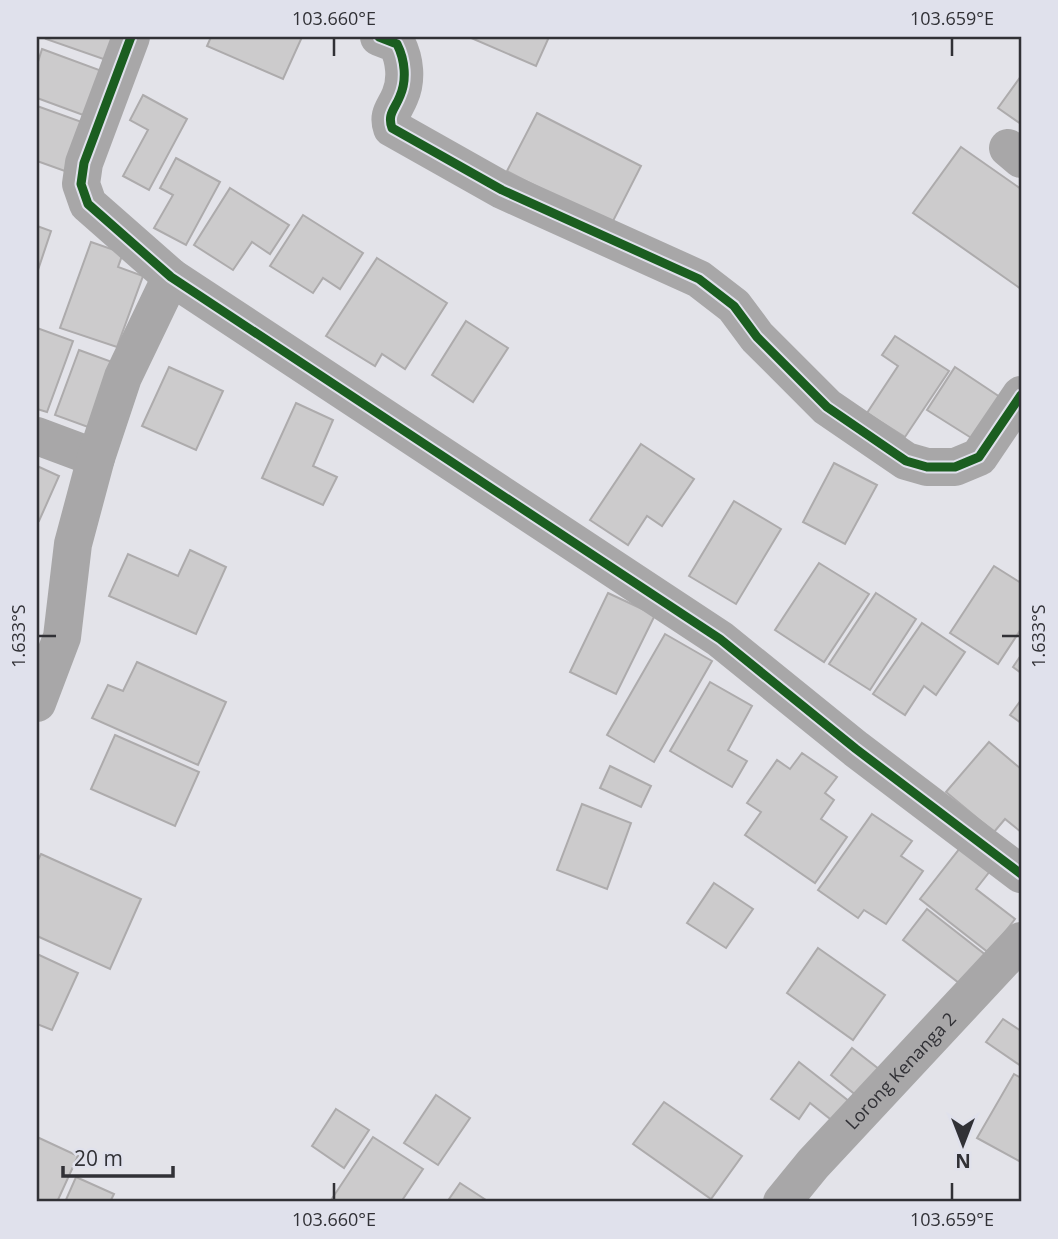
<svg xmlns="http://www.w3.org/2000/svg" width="1058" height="1239" viewBox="0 0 1058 1239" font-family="'Open Sans',sans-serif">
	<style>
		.building { fill: #cccbcc; stroke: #adabac; stroke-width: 2 }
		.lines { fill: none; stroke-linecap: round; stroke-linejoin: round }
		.minor { stroke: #a8a7a8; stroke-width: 38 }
		.cycleway-casing { stroke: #e0e1ec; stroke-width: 13 }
		.cycleway { stroke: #1b5e20; stroke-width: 9 }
		.ticks { fill: none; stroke: #313136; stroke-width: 2.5 }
		.labels { text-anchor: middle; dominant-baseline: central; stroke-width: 6; stroke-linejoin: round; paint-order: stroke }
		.street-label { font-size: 18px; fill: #313136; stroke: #e0e1ec }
		.neatline { fill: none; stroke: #313136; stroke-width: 2.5 }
		.ticks-label { font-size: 18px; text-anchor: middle; fill: #313136 }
	</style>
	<rect width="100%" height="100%" fill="#e3e3e9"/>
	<g class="building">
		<path d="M47,37H121L112,62L46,39Z"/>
		<path d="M211,37H302L283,79L207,46Z"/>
		<path d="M469,37H549L536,66Z"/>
		<path d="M42,49L110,74L94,119L37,98V65Z"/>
		<path d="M1021,76V124L998,108Z"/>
		<path d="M143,95L187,119L149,190L123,176L148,130L130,120Z"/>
		<path d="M37,106L93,126L76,175L37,161Z"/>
		<path d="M537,113L641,166L611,225L507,171Z"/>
		<path d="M961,147L1021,189V289L913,213Z"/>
		<path d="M176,158L220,182L186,245L154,228L173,195L160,188Z"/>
		<path d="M230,188L289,225L270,254L252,242L233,270L194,245Z"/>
		<path d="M303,215L363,253L340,289L323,278L313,293L270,266Z"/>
		<path d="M37,226L51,231L37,273Z"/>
		<path d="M91,242L123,253L118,267L143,276L117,347L60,328Z"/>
		<path d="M377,258L447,303L405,369L382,354L375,366L326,336Z"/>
		<path d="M466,321L508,348L473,402L432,375Z"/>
		<path d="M37,328L73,341L47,412L37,409Z"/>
		<path d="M895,336L949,371L905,437L867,413L898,366L882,355Z"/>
		<path d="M79,350L123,366L99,431L55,415Z"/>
		<path d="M169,367L223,391L196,450L142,426Z"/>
		<path d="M955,367L1000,397L973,439L927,410Z"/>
		<path d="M296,403L333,420L313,466L337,477L323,505L262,478Z"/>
		<path d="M641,444L694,479L662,526L647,516L628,545L590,520Z"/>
		<path d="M834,463L877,485L845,544L803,522Z"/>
		<path d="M37,466L59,476L39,521L37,520Z"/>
		<path d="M734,501L781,529L736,604L689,576Z"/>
		<path d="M190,550L226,567L196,634L109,596L128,554L178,576Z"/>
		<path d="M819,563L869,594L824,662L775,630Z"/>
		<path d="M994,566L1021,583V629L998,664L950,633Z"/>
		<path d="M608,593L655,615L616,694L570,672Z"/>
		<path d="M876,593L916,619L870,690L829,664Z"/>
		<path d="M922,623L965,652L936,695L924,686L905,715L873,694Z"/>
		<path d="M665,634L712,661L654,762L607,735Z"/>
		<path d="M1021,655V673L1013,667Z"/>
		<path d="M137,662L226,702L198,765L92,718L108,685L123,691Z"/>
		<path d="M710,682L752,706L728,750L747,761L732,787L670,751Z"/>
		<path d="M1021,700V723L1010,715Z"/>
		<path d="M115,735L199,772L175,826L91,789Z"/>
		<path d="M989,742L1021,769V832L1005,819L994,832L946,792Z"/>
		<path d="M802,753L837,777L825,793L834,800L821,819L847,837L815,883L745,835L761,812L747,803L777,760L790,769Z"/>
		<path d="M610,766L651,786L641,807L600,788Z"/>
		<path d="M582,804L631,823L607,889L557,870Z"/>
		<path d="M872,814L912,841L901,856L923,871L886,924L864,910L858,918L818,890Z"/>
		<path d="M964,843L994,866L976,889L1015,919L989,953L920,899Z"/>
		<path d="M41,854L141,899L110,969L37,936V862Z"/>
		<path d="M714,883L753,909L726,948L687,923Z"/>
		<path d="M927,909L987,956L963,986L903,940Z"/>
		<path d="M818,948L885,995L853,1040L787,993Z"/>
		<path d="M37,954L78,973L52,1030L37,1024Z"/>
		<path d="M1003,1019L1021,1031V1066L986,1042Z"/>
		<path d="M852,1048L884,1073L862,1100L831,1075Z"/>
		<path d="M799,1062L850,1102L834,1122L810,1103L799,1119L771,1099Z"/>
		<path d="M1014,1074L1021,1078V1162L977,1138Z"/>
		<path d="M436,1095L470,1118L438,1165L404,1143Z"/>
		<path d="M664,1102L742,1156L711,1199L633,1144Z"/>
		<path d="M336,1109L369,1130L344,1168L312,1146Z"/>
		<path d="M37,1137L78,1156L57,1202H37Z"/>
		<path d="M373,1137L423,1169L401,1202H335L331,1200Z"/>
		<path d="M76,1177L114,1194L110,1202H65Z"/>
		<path d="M460,1183L489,1202H447Z"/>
	</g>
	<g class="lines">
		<g class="minor">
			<path d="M131,37L84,163L81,184L88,204L171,277L720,639L856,749L1021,874"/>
			<path d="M379,37L397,44C405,60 407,80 400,96C395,109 387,114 392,128L502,190L699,279L734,306L757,337L827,407L906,461L927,467H955L979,457L1021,395"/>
			<path d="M1008,148L1021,159"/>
			<path d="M37,436L96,458"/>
			<path d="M37,703L62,637L73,544L96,458L123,377L171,277"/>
			<path id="s1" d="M782,1202L813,1164L1021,941"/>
		</g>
		<g class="cycleway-casing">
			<g id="cycleway">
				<path d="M131,37L84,163L81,184L88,204L171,277L720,639L856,749L1021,874"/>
				<path d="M379,37L397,44C405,60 407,80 400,96C395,109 387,114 392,128L502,190L699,279L734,306L757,337L827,407L906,461L927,467H955L979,457L1021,395"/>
			</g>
		</g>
		<use href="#cycleway" class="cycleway"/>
	</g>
	<path class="ticks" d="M334,38V56M952,38V56M38,636H56M1002,636H1020M334,1183V1200M952,1183V1200"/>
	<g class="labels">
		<g class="street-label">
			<text stroke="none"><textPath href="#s1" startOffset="177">Lorong Kenanga 2</textPath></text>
		</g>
	</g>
	<rect width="1058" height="1239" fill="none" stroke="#e0e1ec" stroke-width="77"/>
	<g transform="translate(963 1144) rotate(180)" stroke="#e0e1ec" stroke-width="5" paint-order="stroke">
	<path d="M0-5L12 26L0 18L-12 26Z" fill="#313136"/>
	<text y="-10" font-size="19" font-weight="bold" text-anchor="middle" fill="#313136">N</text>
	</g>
	<path d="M63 1166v10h110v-10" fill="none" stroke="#313136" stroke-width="3.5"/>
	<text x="74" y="1166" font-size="21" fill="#313136" stroke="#e0e1ec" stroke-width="5" paint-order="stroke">20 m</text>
	<rect x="38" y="38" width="982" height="1162" class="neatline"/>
	<g class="ticks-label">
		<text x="334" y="25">103.660°E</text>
		<text x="952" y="25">103.659°E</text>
		<text transform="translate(1039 636) rotate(-90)" y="6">1.633°S</text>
		<text transform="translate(19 636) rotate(-90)" y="6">1.633°S</text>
		<text x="334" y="1226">103.660°E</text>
		<text x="952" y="1226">103.659°E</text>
	</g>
</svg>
